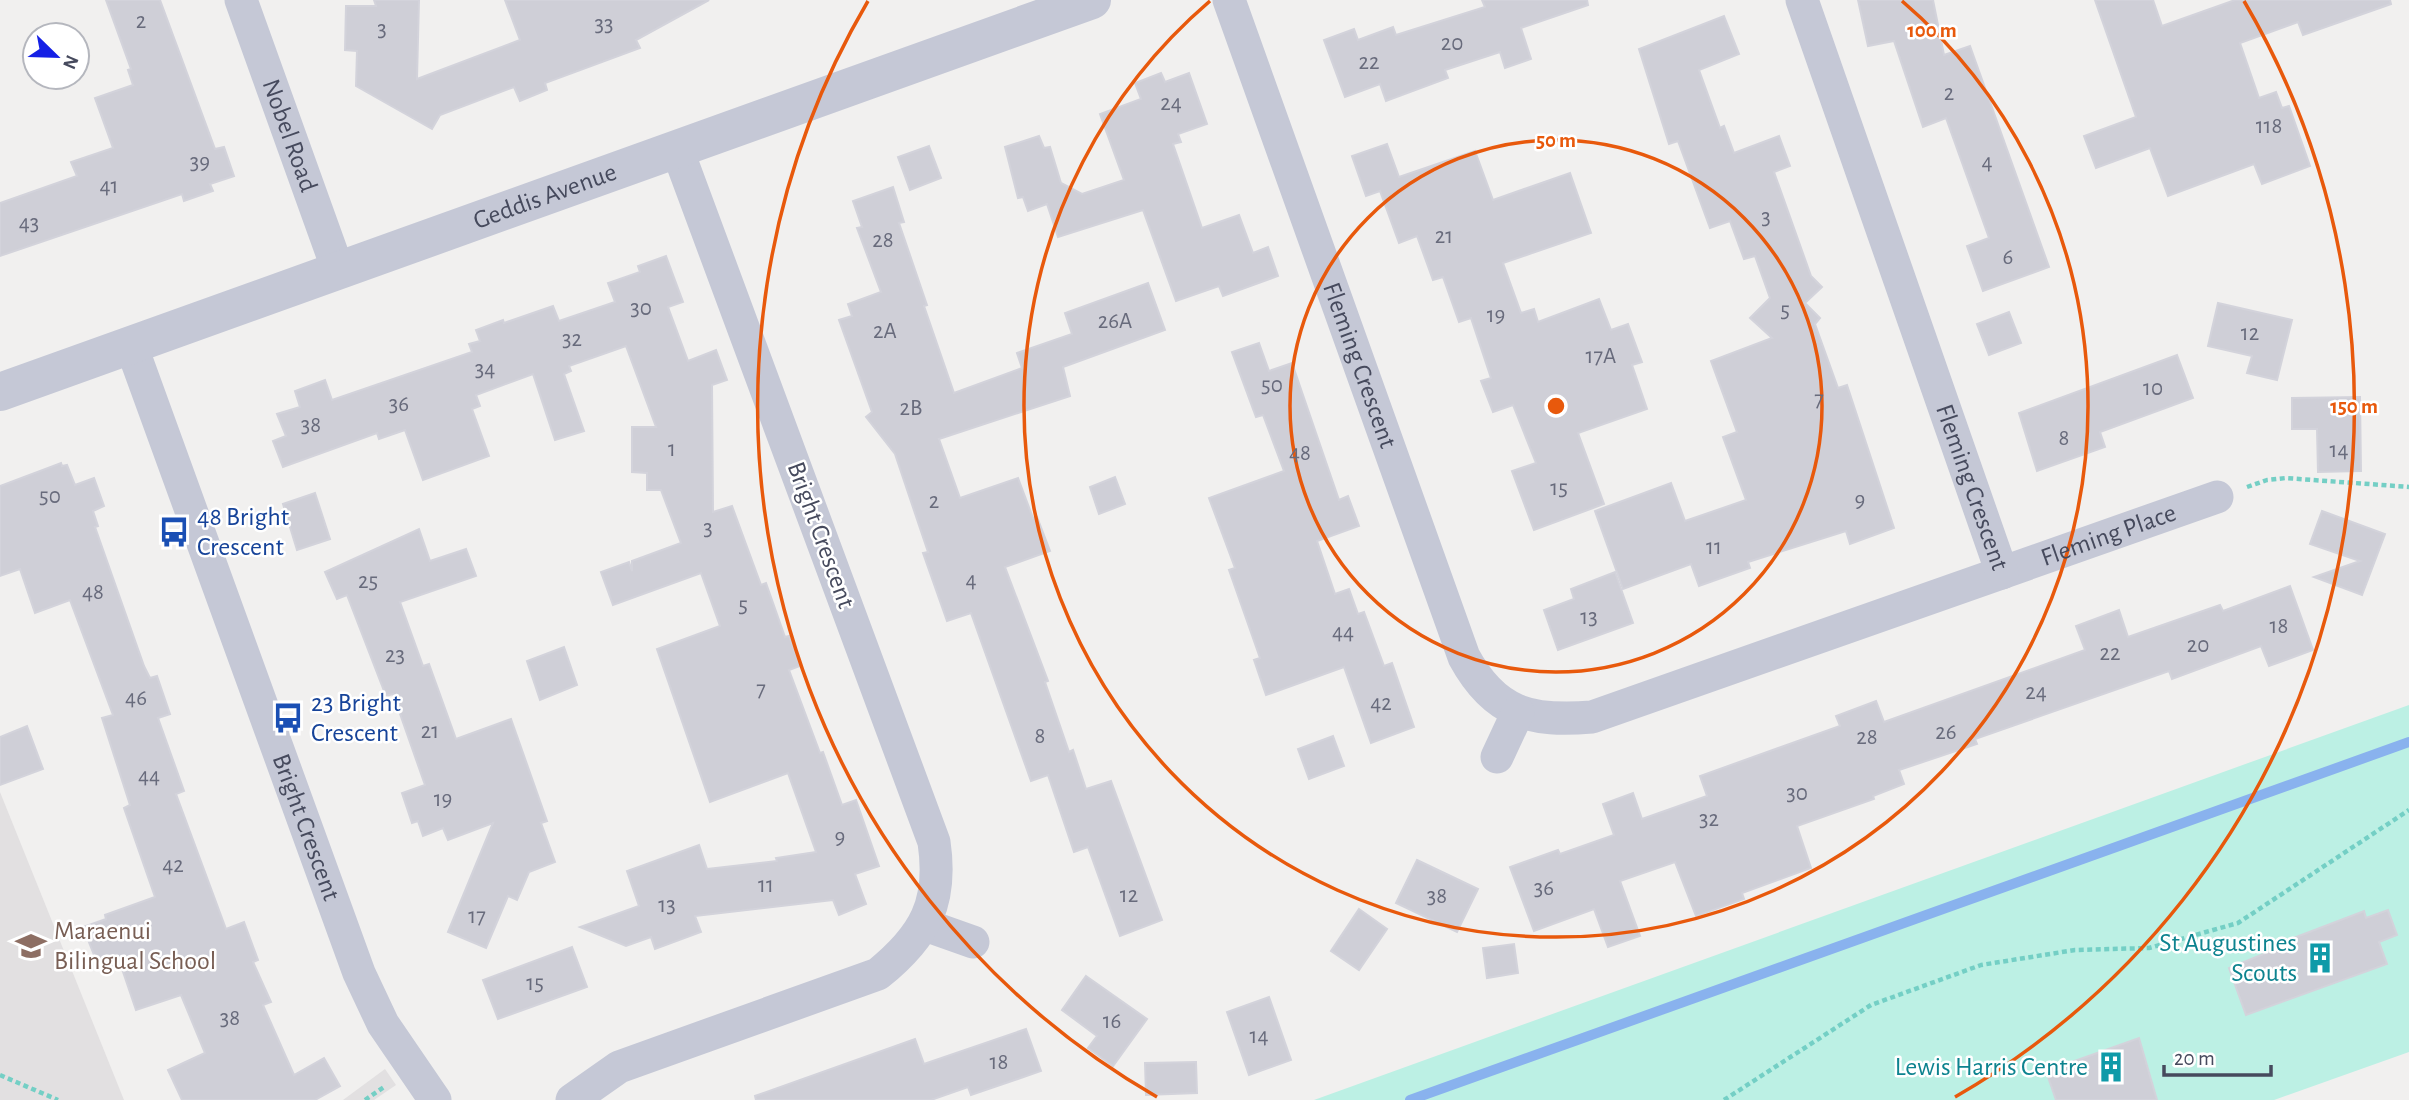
<svg xmlns="http://www.w3.org/2000/svg" width="2409" height="1100" viewBox="0 0 2409 1100" font-family="'Alegreya Sans',sans-serif">
	<style>
		.education { fill: #e2e0e1 }
		.green { fill: #bcf0e4 }
		.lines { fill: none; stroke-linecap: round; stroke-linejoin: round }
		.stream { stroke: #89b2ee; stroke-width: 10 }
		.building { fill: #cfcfd7; stroke: #d3d3db; stroke-width: 2 }
		.path { stroke: #74cfc5; stroke-width: 4.5; stroke-dasharray: 5 3.5; stroke-linecap: butt }
		.minor { stroke: #c5c8d6; stroke-width: 33 }
		.tertiary { stroke: #c5c8d6; stroke-width: 38 }
		.ring { fill: none; stroke: #e8590c; stroke-width: 3.5 }
		.labels { text-anchor: middle; dominant-baseline: central; stroke-width: 5; stroke-linejoin: round; paint-order: stroke }
		.number-label { font-size: 23px; fill: #686b7c }
		.street-label { font-size: 26px; fill: #464a5d; stroke: #fff }
		.transit-label { font-size: 26px; fill: #164399; stroke: #fff; text-anchor: start }
		.education-label { font-size: 26px; fill: #785e54; stroke: #fff; text-anchor: start }
		.culture-label { font-size: 26px; fill: #0d838f; stroke: #fff; text-anchor: end }
		.centre { fill: #e8590c; stroke: #fff; stroke-width: 3.5 }
		.ring-label { font-size: 21px; text-anchor: middle; font-weight: bold; fill: #e8590c; stroke: #fff; stroke-width: 5; stroke-linejoin: round; paint-order: stroke }
	</style>
	<rect width="100%" height="100%" fill="#f1f0ef"/>
	<g class="education">
		<path d="M0,792L124,1100H0Z"/>
		<path d="M385,1069L396,1085L374,1100H343Z"/>
	</g>
	<path class="green" d="M2409,705V1052L2274,1100H1314Z"/>
	<g class="lines">
		<path class="stream" d="M1410,1100L2409,742"/>
	</g>
	<g class="building">
		<path d="M106,0H160L215,149L224,147L234,176L210,184L213,191L184,201L182,194L0,256V203L77,176L71,162L113,148L95,98L133,85L128,70L131,69Z"/>
		<path d="M374,0H419L417,79L520,40L505,0H709L636,40L640,48L545,83L547,90L520,101L514,87L440,115L432,129L356,86L357,51L345,50L346,6H376Z"/>
		<path d="M1482,0H1587L1588,5L1521,28L1531,59L1505,68L1500,52L1445,70L1448,78L1386,101L1380,84L1345,97L1324,40L1354,29L1358,40L1393,27L1396,35L1485,7Z"/>
		<path d="M1858,0H1933L1944,55L1970,46L2049,267L1983,291L1967,246L1989,238L1946,118L1923,127L1894,41L1868,46Z"/>
		<path d="M2095,0H2153L2162,26L2235,0H2390L2391,4L2303,35L2298,22L2240,43L2259,98L2276,92L2282,108L2289,106L2310,166L2262,184L2254,164L2168,196L2150,148L2096,168L2084,136L2136,117Z"/>
		<path d="M1724,16L1739,54L1699,70L1720,128L1724,126L1734,153L1779,136L1790,166L1774,172L1811,276L1822,287L1805,303L1820,318L1815,324L1838,388L1847,385L1894,528L1850,544L1846,531L1748,562L1750,568L1699,586L1691,564L1623,589L1595,511L1671,483L1685,521L1746,500L1723,437L1737,432L1711,361L1772,338L1750,318L1770,298L1755,256L1744,259L1730,221L1710,228L1678,141L1669,144L1639,49Z"/>
		<path d="M1161,73L1165,82L1189,73L1207,124L1178,134L1181,142L1173,144L1202,228L1239,215L1253,253L1268,247L1278,276L1223,296L1219,286L1176,301L1143,210L1058,237L1047,204L1028,211L1023,197L1018,198L1005,147L1039,136L1044,148L1050,147L1061,183L1082,194L1124,180L1100,114L1141,99L1135,83Z"/>
		<path d="M1387,144L1399,177L1475,151L1493,200L1570,173L1591,233L1503,263L1521,313L1534,309L1538,322L1599,299L1611,330L1628,324L1642,362L1632,365L1647,409L1578,433L1604,504L1534,530L1512,471L1536,463L1513,405L1493,412L1481,381L1491,378L1471,318L1459,322L1443,277L1433,280L1417,236L1399,243L1380,191L1366,196L1352,156Z"/>
		<path d="M929,146L941,178L910,190L898,157Z"/>
		<path d="M893,187L904,222L899,223L927,305L924,306L954,393L1022,368L1017,353L1072,334L1065,313L1148,283L1165,330L1063,367L1070,396L939,439L960,498L1018,478L1033,518L1037,517L1050,551L1005,567L1048,681L1045,682L1069,752L1073,750L1086,789L1111,781L1162,920L1120,936L1088,847L1074,852L1048,775L1031,781L971,613L947,621L923,553L928,552L895,454L866,417L872,412L839,320L852,316L848,304L881,292L857,228L862,227L853,201Z"/>
		<path d="M666,256L683,302L668,307L688,361L716,350L727,380L712,385L713,512L732,506L761,585L766,583L785,637L789,636L800,666L789,670L820,753L823,752L842,805L856,800L879,866L855,874L866,904L839,915L833,900L695,916L701,932L655,949L651,937L626,946L580,927L639,906L627,871L699,845L707,869L777,861L776,858L816,852L788,773L710,802L657,649L720,626L701,573L613,605L601,572L629,562L632,571V561L681,543L661,490H647V473L632,472V427H656L626,346L569,366L571,371L564,374L584,431L555,440L533,374L476,395L480,406L472,409L489,456L423,480L405,430L379,439L377,433L283,467L273,441L286,436L277,414L300,407L295,391L325,380L332,400L472,352L469,344L480,341L476,330L503,320L504,323L553,306L559,321L615,302L608,283L640,272L638,266Z"/>
		<path d="M2218,303L2292,320L2277,380L2247,373L2252,356L2208,346Z"/>
		<path d="M2009,312L2021,343L1989,355L1977,324Z"/>
		<path d="M1259,343L1269,371L1292,363L1339,500L1348,496L1359,526L1317,541L1335,594L1349,589L1358,614L1364,612L1384,666L1392,663L1414,727L1371,743L1344,667L1266,695L1254,660L1260,658L1229,570L1235,568L1209,498L1284,471L1263,415L1256,417L1232,352Z"/>
		<path d="M2177,355L2193,398L2100,432L2105,447L2037,471L2019,413Z"/>
		<path d="M2360,397L2361,471L2318,472L2317,429H2292V398Z"/>
		<path d="M61,463L62,466L67,465L75,485L94,478L104,506L93,511L98,526L95,527L144,666L150,678L157,676L170,714L158,718L184,791L176,794L226,929L244,922L258,960L253,962L271,1002L263,1005L294,1075L324,1058L340,1086L315,1100H182L168,1070L205,1053L181,995L136,1010L120,963L100,970L83,927L106,919L105,915L155,897L124,808L130,805L102,718L113,715L70,600L35,613L20,569L0,576V486Z"/>
		<path d="M1115,477L1125,504L1099,514L1090,487Z"/>
		<path d="M315,493L330,539L297,550L283,504Z"/>
		<path d="M2322,511L2385,534L2362,595L2314,577L2360,561L2310,544Z"/>
		<path d="M419,529L430,561L466,549L476,576L400,602L423,666L429,664L456,739L511,719L547,821L541,823L555,862L529,872L517,900L508,896L486,948L448,932L493,823L448,840L443,828L423,836L418,821L412,823L402,793L425,785L393,694L386,696L347,595L337,599L325,572Z"/>
		<path d="M1615,572L1633,623L1558,650L1544,610L1574,599L1571,589Z"/>
		<path d="M2290,586L2313,650L2269,666L2261,646L2172,679L2169,671L1975,739L1977,744L1899,770L1904,784L1873,796L1874,799L1797,826L1811,868L1742,893L1744,899L1696,916L1675,862L1620,881L1640,936L1608,947L1594,909L1534,931L1510,867L1558,850L1560,854L1614,835L1603,804L1633,793L1642,819L1707,796L1700,776L1840,726L1836,716L1876,701L1884,722L2085,650L2076,626L2119,610L2128,637L2220,605L2223,611Z"/>
		<path d="M564,647L577,685L540,700L527,661Z"/>
		<path d="M27,726L43,769L0,785V737Z"/>
		<path d="M1333,736L1344,766L1309,779L1298,749Z"/>
		<path d="M1417,860L1478,889L1457,932L1396,903Z"/>
		<path d="M1359,909L1387,929L1359,970L1331,951Z"/>
		<path d="M2388,910L2397,935L2379,942L2387,964L2246,1015L2229,968L2271,951L2270,947L2364,911L2366,918Z"/>
		<path d="M1514,944L1518,973L1487,978L1483,948Z"/>
		<path d="M572,947L587,987L498,1019L483,980Z"/>
		<path d="M1086,976L1147,1019L1113,1066L1088,1048L1097,1036L1062,1010Z"/>
		<path d="M1269,997L1291,1060L1249,1075L1227,1012Z"/>
		<path d="M1026,1029L1041,1071L971,1095L968,1087L931,1100H756L755,1096L915,1039L924,1064Z"/>
		<path d="M2139,1038L2157,1100H2056L2046,1071Z"/>
		<path d="M1196,1062L1197,1093L1146,1095L1145,1063Z"/>
	</g>
	<g class="lines">
		<g class="path">
			<path d="M2247,487L2267,480L2286,478L2409,487"/>
			<path d="M0,1075L58,1100"/>
			<path d="M365,1100L384,1087"/>
			<path d="M1724,1100L1871,1005L1981,965L2075,950L2149,948L2238,923L2409,810"/>
		</g>
		<g class="minor">
			<path id="s1" d="M241,0L338,270"/>
			<path id="s2" d="M1229,0L1464,657C1495,714 1531,722 1592,717L2217,497"/>
			<path id="s3" d="M1802,0L2002,573"/>
			<path id="s4" d="M131,345L359,973L383,1024L435,1100"/>
			<path d="M1497,757L1518,712"/>
			<path d="M925,925L973,942"/>
			<path d="M572,1100L619,1067L878,974C925,936 943,903 934,842L677,149"/>
		</g>
		<path class="tertiary" id="s5" d="M0,392L1092,0"/>
	</g>
	<g class="ring">
		<circle cx="1556" cy="406" r="266"/>
		<path d="M1902 1A532 532 0 1 1 1210 1"/>
		<path d="M1157 1097A798 798 0 0 1 868 1M2244 1A798 798 0 0 1 1955 1097"/>
	</g>
	<defs>
		<g id="bus-bare" transform="scale(2.415)"><path d="M-5-6H5V4H4V6H2V4H-2V6H-4V4H-5ZM-3.5-4V0h7V-4ZM-3.5 1.2v1.5H-2V1.2ZM2 1.2v1.5H3.5V1.2Z" fill="#1a4fb4" stroke="#fff" stroke-width="2.5" paint-order="stroke"/></g>
		<g id="school-bare" transform="scale(2.415)"><path d="M0-5L7-2L0 1L-7-2ZM-4 1L0 2.5L4 1V4Q0 6-4 4Z" fill="#8d6e63" stroke="#fff" stroke-width="2.5" paint-order="stroke"/></g>
		<g id="building-bare" transform="scale(2.415)"><path d="M-4-6H4V6H1V3H-1V6H-4ZM-2.5-4.3h1.7v1.8h-1.7ZM.8-4.3h1.7v1.8H.8ZM-2.5-1h1.7V.8h-1.7ZM.8-1h1.7V.8H.8Z" fill="#0f9aa8" stroke="#fff" stroke-width="2.5" paint-order="stroke"/></g>
	</defs>
	<g fill-rule="evenodd">
		<use href="#bus-bare" x="174" y="532"/>
		<use href="#bus-bare" x="288" y="718"/>
		<use href="#school-bare" x="31" y="946"/>
		<use href="#building-bare" x="2320" y="958"/>
		<use href="#building-bare" x="2111" y="1067"/>
	</g>
	<g class="labels">
		<g class="number-label">
			<text x="141" y="21">2</text>
			<text x="604" y="24">33</text>
			<text x="382" y="29">3</text>
			<text x="1452" y="43">20</text>
			<text x="1369" y="62">22</text>
			<text x="1949" y="93">2</text>
			<text x="1171" y="103">24</text>
			<text x="2269" y="126">118</text>
			<text x="200" y="162">39</text>
			<text x="1987" y="162">4</text>
			<text x="109" y="186">41</text>
			<text x="1766" y="217">3</text>
			<text x="29" y="223">43</text>
			<text x="1444" y="236">21</text>
			<text x="883" y="240">28</text>
			<text x="2008" y="257">6</text>
			<text x="641" y="308">30</text>
			<text x="1785" y="310">5</text>
			<text x="1496" y="315">19</text>
			<text x="1115" y="321">26A</text>
			<text x="885" y="331">2A</text>
			<text x="2250" y="333">12</text>
			<text x="572" y="339">32</text>
			<text x="1601" y="356">17A</text>
			<text x="485" y="369">34</text>
			<text x="1272" y="385">50</text>
			<text x="2153" y="388">10</text>
			<text x="1819" y="399">7</text>
			<text x="399" y="404">36</text>
			<text x="911" y="408">2B</text>
			<text x="311" y="425">38</text>
			<text x="2064" y="438">8</text>
			<text x="672" y="449">1</text>
			<text x="2339" y="450">14</text>
			<text x="1300" y="453">48</text>
			<text x="1559" y="488">15</text>
			<text x="50" y="496">50</text>
			<text x="1860" y="500">9</text>
			<text x="934" y="501">2</text>
			<text x="708" y="528">3</text>
			<text x="1714" y="547">11</text>
			<text x="971" y="580">4</text>
			<text x="368" y="581">25</text>
			<text x="93" y="592">48</text>
			<text x="743" y="605">5</text>
			<text x="1589" y="617">13</text>
			<text x="2279" y="626">18</text>
			<text x="1343" y="632">44</text>
			<text x="2198" y="645">20</text>
			<text x="2110" y="653">22</text>
			<text x="395" y="655">23</text>
			<text x="761" y="689">7</text>
			<text x="2036" y="692">24</text>
			<text x="136" y="698">46</text>
			<text x="1381" y="703">42</text>
			<text x="430" y="731">21</text>
			<text x="1946" y="732">26</text>
			<text x="1040" y="736">8</text>
			<text x="1867" y="737">28</text>
			<text x="149" y="776">44</text>
			<text x="1797" y="793">30</text>
			<text x="443" y="799">19</text>
			<text x="1709" y="819">32</text>
			<text x="840" y="837">9</text>
			<text x="173" y="865">42</text>
			<text x="766" y="885">11</text>
			<text x="1544" y="888">36</text>
			<text x="1129" y="895">12</text>
			<text x="1437" y="896">38</text>
			<text x="667" y="905">13</text>
			<text x="477" y="916">17</text>
			<text x="535" y="983">15</text>
			<text x="230" y="1018">38</text>
			<text x="1112" y="1021">16</text>
			<text x="1259" y="1036">14</text>
			<text x="999" y="1062">18</text>
		</g>
		<g class="street-label">
			<text stroke="none"><textPath href="#s1" startOffset="144">Nobel Road</textPath></text>
			<text stroke="none"><textPath href="#s5" startOffset="579">Geddis Avenue</textPath></text>
			<text stroke="none"><textPath href="#s2" startOffset="388">Fleming Crescent</textPath></text>
			<text stroke="none"><textPath href="#s3" startOffset="516">Fleming Crescent</textPath></text>
			<text transform="translate(821 535) rotate(70)">Bright Crescent</text>
			<text stroke="none"><textPath href="#s2" startOffset="1398">Fleming Place</textPath></text>
			<text stroke="none"><textPath href="#s4" startOffset="513">Bright Crescent</textPath></text>
		</g>
		<g class="transit-label">
			<text x="197" y="517">48 Bright<tspan x="197" dy="30">Crescent</tspan></text>
			<text x="311" y="703">23 Bright<tspan x="311" dy="30">Crescent</tspan></text>
		</g>
		<g class="education-label">
			<text x="54" y="931">Maraenui<tspan x="54" dy="30">Bilingual School</tspan></text>
		</g>
		<g class="culture-label">
			<text x="2297" y="943">St Augustines<tspan x="2297" dy="30">Scouts</tspan></text>
			<text x="2088" y="1067">Lewis Harris Centre</text>
		</g>
	</g>
	<circle cx="1556" cy="406" r="10" class="centre"/>
	<g class="ring-label">
		<text x="1932" y="37">100 m</text>
		<text x="1556" y="147">50 m</text>
		<text x="2354" y="413">150 m</text>
	</g>
	<g transform="translate(56 56) rotate(113)"><circle r="33" fill="#ffffff" stroke="#b5b7be" stroke-width="2"/>
	<path d="M0-5L12 26L0 18L-12 26Z" fill="#1520e5"/>
	<text y="-10" font-size="19" font-weight="bold" text-anchor="middle" fill="#464a5d">N</text>
	</g>
	<path d="M2164 1065v10h107v-10" fill="none" stroke="#464a5d" stroke-width="3.5"/>
	<text x="2174" y="1065" font-size="21" fill="#464a5d" stroke="#ffffff" stroke-width="5" paint-order="stroke">20 m</text>
</svg>
